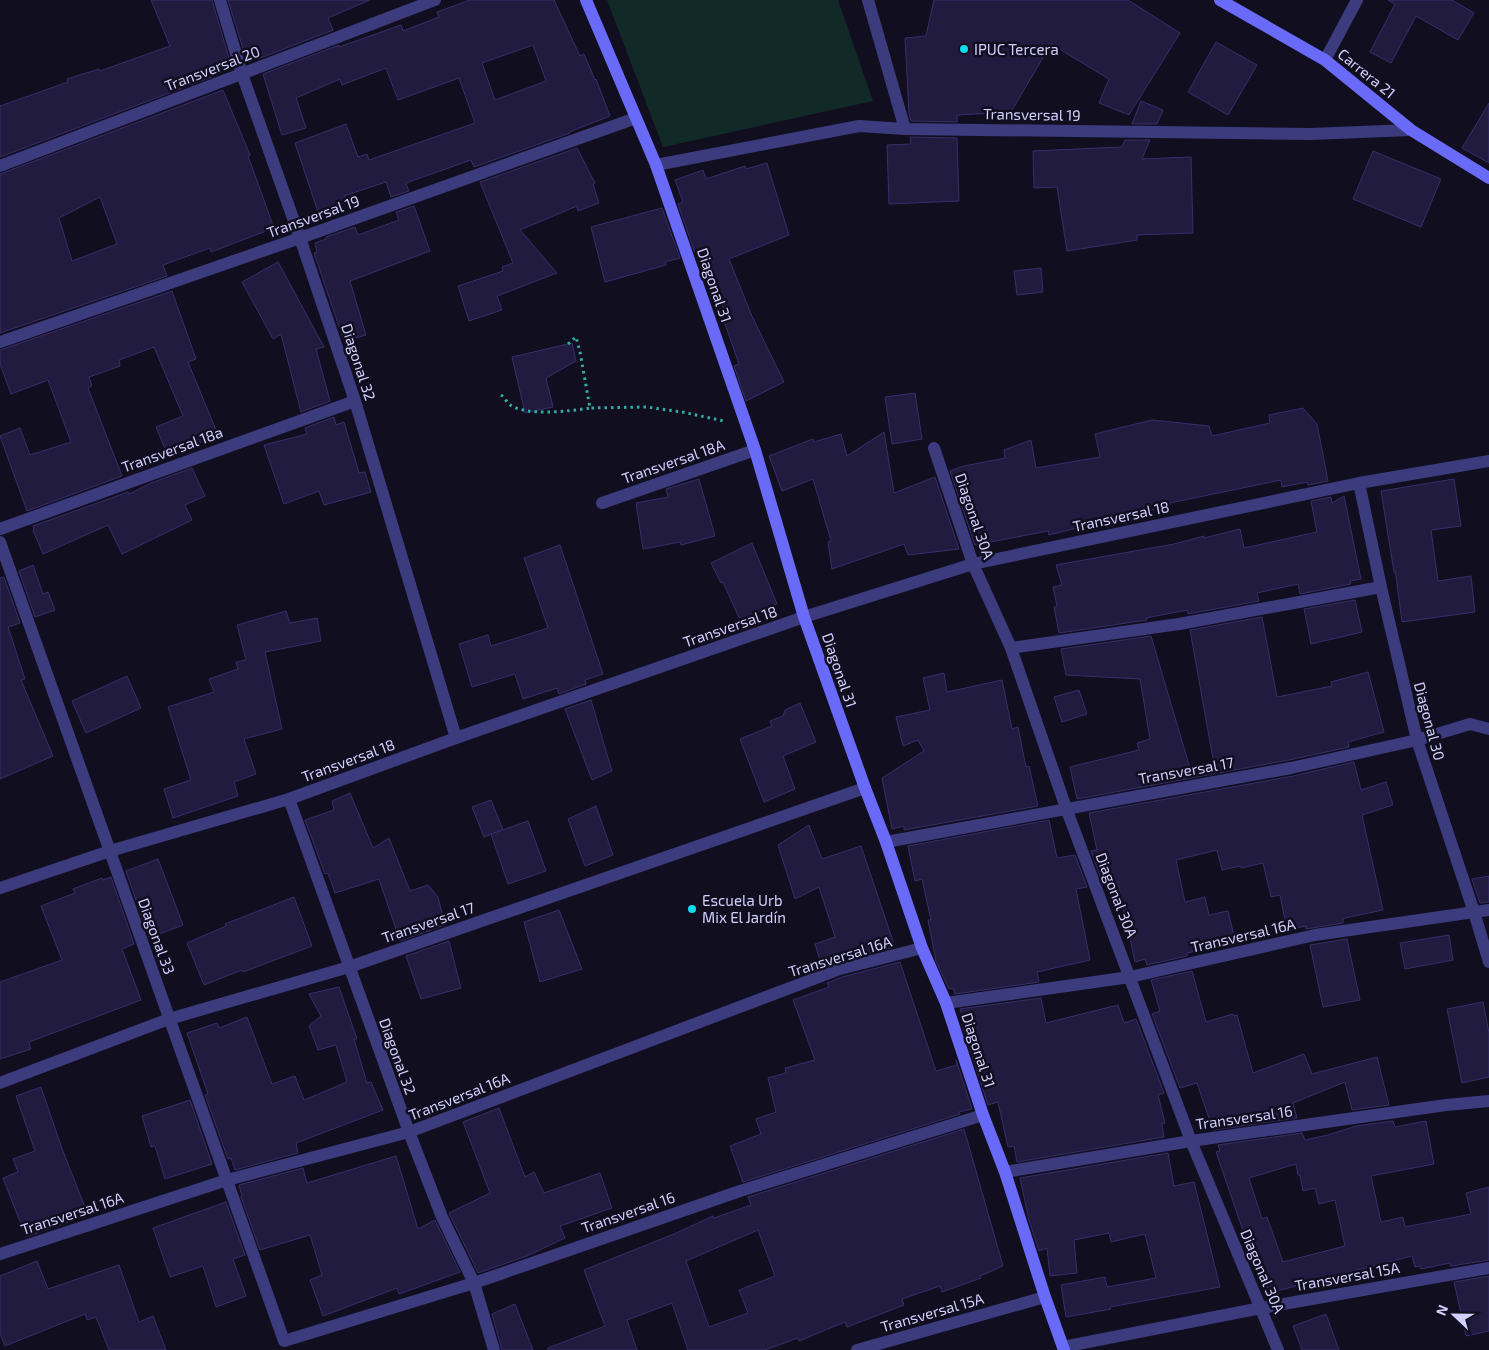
<svg xmlns="http://www.w3.org/2000/svg" width="1489" height="1350" viewBox="0 0 1489 1350" font-family="'Exo 2',sans-serif">
	<style>
		.green { fill: #112a28 }
		.building { fill: #211b40; stroke: #382e6b; fill-rule: evenodd }
		.lines { fill: none; stroke-linecap: round; stroke-linejoin: round }
		.path { stroke: #33ada3; stroke-width: 3; stroke-dasharray: 2.5 4; stroke-linecap: butt }
		.lane { stroke: #3c3b7d; stroke-width: 12 }
		.street { stroke: #3c3b7d; stroke-width: 12 }
		.secondary { stroke: #6a6af9; stroke-width: 12 }
		.poi-dot { fill: #0adeee; stroke: #110e20; stroke-width: 2 }
		.labels { text-anchor: middle; dominant-baseline: central; stroke-width: 5; stroke-linejoin: round; paint-order: stroke }
		.poi-label { font-size: 15px; fill: #d3cffd; stroke: #110e20; text-anchor: start }
		.street-label { font-size: 15px; fill: #d3cffd; stroke: #110e20 }
	</style>
	<rect width="100%" height="100%" fill="#110e20"/>
	<path class="green" d="M607,0H838L873,101L663,147Z"/>
	<g class="building">
		<path d="M151,0H212L229,58L213,65L217,75L0,157V106L68,82L67,79L99,69L100,71L170,46Z"/>
		<path d="M228,0H370L328,18L333,30L258,59L255,48L244,52Z"/>
		<path d="M470,0H554L580,56L584,54L595,80L596,79L610,116L569,132L570,133L474,167L471,160L406,183L409,191L391,197L386,182L344,196L347,202L318,212L295,143L346,124L358,157L367,154L369,160L475,123L459,78L398,100L386,68L342,85L340,79L296,98L306,128L282,135L263,74L339,45V47L401,25L403,31L439,17L437,12ZM533,45L546,81L495,100L482,63Z"/>
		<path d="M934,0H1128L1180,33L1129,115L1099,103L1109,79L1051,44L1011,112L957,115V122L911,121L909,114L905,38L926,36Z"/>
		<path d="M1388,0H1452L1474,13L1458,40L1416,16L1391,63L1370,52L1395,4Z"/>
		<path d="M1216,42L1257,65L1228,115L1188,92Z"/>
		<path d="M223,90L250,155L248,156L274,228L211,252L210,248L163,265L167,276L0,333V174ZM100,197L117,244L72,261L59,218Z"/>
		<path d="M1141,101L1163,110L1157,124H1132Z"/>
		<path d="M1489,103V163L1462,148Z"/>
		<path d="M910,137L957,138L959,201L889,204L887,145L911,144Z"/>
		<path d="M1125,140H1150L1142,159L1191,157L1193,233L1137,235V240L1067,251L1057,187L1034,188L1033,151L1122,147Z"/>
		<path d="M577,148L595,183L593,184L599,203L578,211L577,206L520,230L557,273L497,296L502,310L469,321L458,286L503,271L502,267L513,263L480,182Z"/>
		<path d="M1373,151L1441,179L1421,227L1353,199Z"/>
		<path d="M767,163L789,235L729,259L751,314L784,382L746,401L734,366L739,364L724,321L728,320L701,252L695,253L678,204L683,202L675,180L703,170L706,179L745,166L746,169Z"/>
		<path d="M414,206L430,251L350,281L366,335L344,341L314,253L317,252L315,243L326,239V237L355,227L358,235L399,220L396,212Z"/>
		<path d="M662,208L680,258L665,262L666,265L605,282L591,227Z"/>
		<path d="M278,262L324,347L316,349L330,401L301,412L281,334L273,339L242,282Z"/>
		<path d="M1041,268L1043,292L1017,295L1014,271Z"/>
		<path d="M172,291L196,359L188,362L218,435L168,456L156,427L183,416L154,347L119,360L120,366L89,377L92,386L88,388L122,476L27,511L0,436L20,428L30,455L71,442L48,380L11,394L0,364V350Z"/>
		<path d="M572,343L576,361L546,378L553,407L525,413L512,357Z"/>
		<path d="M915,393L922,439L892,444L885,397Z"/>
		<path d="M1303,408L1317,424L1328,481L1308,485L1307,482L1282,487L1281,480L1170,503V505L1049,535L1048,531L975,545L950,471L964,466L1005,458L1004,450L1031,440L1036,468L1100,457L1095,434L1152,420L1209,426L1212,436L1270,423L1269,415Z"/>
		<path d="M334,417L336,425L344,422L359,473L365,472L371,492L324,505L319,491L284,504L264,445L307,434L305,428Z"/>
		<path d="M884,432L894,493L935,477L959,549L908,555L904,544L832,569L828,542L831,541L813,479L782,491L769,456L813,439L814,442L841,434L847,456Z"/>
		<path d="M192,468L205,496L185,505L192,520L122,554L108,525L43,554L33,530H34L33,526L128,492L129,494L151,483Z"/>
		<path d="M699,479L715,536L681,545L680,542L643,549L636,503L668,497L666,489Z"/>
		<path d="M1454,479L1461,526L1431,530L1438,581L1471,576L1475,612L1402,622L1396,576L1395,572H1394L1381,491Z"/>
		<path d="M1344,496L1361,579L1350,581L1351,584L1300,594L1298,584L1257,593L1259,601L1188,614L1187,610L1146,618L1147,620L1059,633L1054,607L1057,606L1053,587L1062,585L1056,565L1174,544L1204,536V538L1240,529L1244,548L1317,532L1311,501L1331,497L1332,503Z"/>
		<path d="M752,543L777,604L740,620L723,582L721,583L711,563Z"/>
		<path d="M560,545L603,674L585,680L586,684L559,694L557,688L523,699L515,674L472,687L459,644L488,635L491,646L548,628L524,558Z"/>
		<path d="M33,565L43,594L48,592L55,610L35,617L19,571Z"/>
		<path d="M4,577L20,623L8,627L25,679L21,680L53,756L0,779V578Z"/>
		<path d="M1355,600L1362,632L1311,644L1304,609Z"/>
		<path d="M286,611L290,623L317,618L321,641L265,652L282,729L244,739L256,774L234,782L238,796L173,818L164,789L191,780L168,707L214,692L209,679L238,669L236,662L246,660L237,625Z"/>
		<path d="M1262,617L1277,697L1332,686L1331,682L1368,672L1384,732L1348,742L1349,747L1289,760L1077,799L1070,767L1139,750L1137,743L1150,739L1140,679L1066,675L1061,649L1151,636L1192,775L1215,770L1190,630Z"/>
		<path d="M944,673L947,692L1002,680L1012,729L1018,727L1026,767L1029,766L1038,806L904,830V826L892,829L882,778L924,751L918,740L903,746L896,717L930,710L923,678Z"/>
		<path d="M127,676L141,708L86,733L72,701Z"/>
		<path d="M1079,690L1087,714L1062,722L1054,697Z"/>
		<path d="M591,700L612,771L592,780L565,709Z"/>
		<path d="M800,703L816,742L783,756L795,789L764,802L740,739L772,726L770,721L783,716L785,710Z"/>
		<path d="M1354,762L1361,790L1386,782L1393,805L1362,815L1383,910L1345,918L1343,919V923L1306,929V926L1287,930L1280,895L1271,897L1263,863L1241,868L1240,866L1222,870L1217,850L1176,860L1185,902L1205,897L1209,915L1228,911L1234,936L1213,941L1214,947L1187,953V956L1147,965L1145,959L1135,962L1126,920H1125L1118,882L1103,884L1091,851L1097,850L1089,813L1293,776Z"/>
		<path d="M350,793L373,848L389,838L410,891L428,885L438,897L445,925L400,941L379,879L335,893L328,873L325,874L305,820L334,810L332,801Z"/>
		<path d="M491,800L503,830L484,837L472,807Z"/>
		<path d="M596,806L613,855L585,866L568,819Z"/>
		<path d="M1049,820L1057,858L1075,855L1087,887L1076,889L1090,960L1037,972L1039,982L955,994L953,988L949,989L936,961L928,920H931L922,879L915,881L908,846Z"/>
		<path d="M528,821L546,871L508,884L491,834Z"/>
		<path d="M809,825L822,859L861,846L895,947L838,961L822,967L815,944L835,937L819,887L795,899L778,845Z"/>
		<path d="M158,859L183,925L149,938L126,871Z"/>
		<path d="M1489,876V902L1480,903L1472,879Z"/>
		<path d="M111,877L134,944L122,949L141,1000L29,1042L31,1049L0,1059V982L62,960L41,906L75,893L73,889L102,878L103,880Z"/>
		<path d="M294,897L312,946L243,972L242,970L204,985L187,943L226,926L225,924Z"/>
		<path d="M559,910L582,969L540,982L524,922Z"/>
		<path d="M1449,935L1453,960L1405,969L1400,943Z"/>
		<path d="M1347,939L1360,1000L1323,1007L1310,945Z"/>
		<path d="M449,941L461,988L421,999L406,956Z"/>
		<path d="M900,962L936,1071L957,1065L956,1060L972,1109L959,1112L960,1114L743,1182L730,1146L761,1134L756,1119L776,1112L768,1078L786,1073L785,1068L815,1060L793,1000L829,987L827,983L842,977Z"/>
		<path d="M1192,971L1206,1022L1233,1014L1234,1016L1237,1015L1253,1073L1304,1054L1312,1074L1377,1057L1389,1105L1352,1110L1345,1082L1293,1103L1297,1118L1213,1130L1197,1083L1180,1088L1152,1014L1160,1011L1151,980Z"/>
		<path d="M339,987L357,1039H354L367,1083L371,1082L383,1110L296,1143L298,1153L235,1170L231,1158L228,1159L205,1095L208,1094L187,1033L217,1023L219,1028L247,1017L272,1084L295,1076L304,1100L347,1082L336,1045L318,1050L309,1026L321,1016L309,994Z"/>
		<path d="M1041,998L1046,1023L1118,1005L1124,1023L1136,1019L1164,1093L1158,1095L1165,1123L1162,1124L1164,1137L1017,1162L1014,1146L1008,1147L998,1102L988,1105L962,1024L965,1023L960,1009Z"/>
		<path d="M1483,1002L1489,1033V1077L1462,1083L1447,1009Z"/>
		<path d="M41,1087L61,1146L88,1215L26,1237L3,1178L18,1172L13,1159L35,1151L16,1096Z"/>
		<path d="M190,1100L212,1164L165,1179L155,1146L151,1147L142,1116Z"/>
		<path d="M499,1108L525,1177L534,1172L544,1193L600,1173L612,1208L560,1226L565,1238L527,1256L478,1273L449,1213L490,1193L463,1122Z"/>
		<path d="M1393,1121L1395,1127L1426,1121L1434,1164L1371,1176L1381,1222L1403,1217L1405,1227L1471,1214L1466,1193L1489,1187V1260L1451,1266L1450,1263L1421,1269L1420,1266L1415,1267L1412,1256L1269,1293L1265,1278L1261,1279L1254,1250L1250,1251L1216,1152L1220,1151L1218,1145L1302,1133L1305,1140L1328,1135L1356,1126ZM1296,1164L1298,1175H1300L1303,1191L1315,1188L1319,1204L1335,1200L1345,1246L1283,1262L1267,1217L1262,1219L1249,1178Z"/>
		<path d="M964,1129L1003,1266L980,1276L981,1278L942,1292L940,1286L902,1299L904,1305L847,1327L845,1322L799,1341L798,1338L765,1350H688L672,1303L627,1320L637,1350H548V1348L605,1326L584,1270L674,1234L713,1216L714,1218L751,1205L748,1197ZM758,1230L775,1276L739,1290L748,1313L709,1327L686,1261Z"/>
		<path d="M1168,1153L1174,1186L1194,1182L1220,1287L1110,1307L1111,1309L1066,1317L1061,1285L1105,1277L1107,1287L1156,1278L1145,1234L1111,1242L1109,1233L1074,1240L1077,1273L1050,1276L1047,1248L1039,1251L1029,1220L1020,1178Z"/>
		<path d="M396,1156L418,1229L435,1220L460,1272L399,1294L397,1288L323,1316L310,1280L322,1275L310,1235L260,1250L241,1197L242,1196L239,1185L303,1168L307,1183Z"/>
		<path d="M226,1202L245,1255L233,1259L246,1296L216,1307L203,1266L170,1277L153,1228Z"/>
		<path d="M37,1261L48,1289L119,1265L139,1322L153,1316L166,1350H109L96,1317L87,1320L85,1314L5,1346L0,1334V1276Z"/>
		<path d="M1489,1276V1331L1466,1336L1454,1282Z"/>
		<path d="M515,1304L533,1350H502L492,1314Z"/>
		<path d="M1326,1314L1339,1350H1302L1293,1326Z"/>
	</g>
	<g class="lines">
		<g class="path">
			<path d="M568,344L576,337L580,352L590,408L646,407L682,412L724,421"/>
			<path d="M501,395C504,397 506,401 509,404C525,417 570,411 590,408"/>
		</g>
		<path class="lane" d="M1325,60L1357,0"/>
		<g class="street">
			<path d="M220,0L242,74L300,238L355,401L456,738"/>
			<path d="M868,0L905,129"/>
			<path d="M656,165L859,126L905,129L1310,134L1411,130"/>
			<path d="M0,166L435,0"/>
			<path d="M0,342L300,238L636,118"/>
			<path d="M934,448L973,564L1011,648L1066,808L1191,1141L1278,1350"/>
			<path d="M1359,483L1381,587L1417,740L1474,912L1489,962"/>
			<path d="M602,503L755,450"/>
			<path d="M0,529L355,401"/>
			<path d="M0,542L284,1341L474,1283L740,1191L983,1115"/>
			<path d="M1011,648L1179,624L1381,587"/>
			<path d="M289,799L409,1132L442,1217L474,1283L494,1350"/>
			<path d="M886,842L1291,768L1417,740L1470,724L1489,729"/>
			<path d="M0,888L110,851L289,799L456,738L804,617L973,564L1359,483L1489,461"/>
			<path d="M946,1003L1130,977L1315,935L1489,910"/>
			<path d="M0,1083L169,1019L349,967L865,788"/>
			<path d="M1005,1172L1191,1141L1446,1105L1489,1101"/>
			<path d="M0,1254L227,1180L409,1132L840,969L922,948"/>
			<path d="M1063,1347L1261,1308L1489,1268"/>
			<path d="M857,1350L1045,1297"/>
		</g>
		<g class="secondary">
			<path d="M586,0L656,165L755,450L804,617L865,788L886,842L922,948L946,1003L983,1115L1005,1172L1045,1297L1064,1350"/>
			<path d="M1220,0L1325,60L1411,130L1489,178"/>
		</g>
	</g>
	<g class="poi-dot">
		<circle cx="964" cy="49" r="5"/>
		<circle cx="692" cy="909" r="5"/>
	</g>
	<g class="labels">
		<g class="poi-label">
			<text x="974" y="49">IPUC Tercera</text>
			<text x="702" y="900">Escuela Urb<tspan x="702" dy="17">Mix El Jardín</tspan></text>
		</g>
		<g class="street-label">
			<text transform="translate(212 68) rotate(-21)">Transversal 20</text>
			<text transform="translate(1367 73) rotate(39)">Carrera 21</text>
			<text transform="translate(1032 114) rotate(1)">Transversal 19</text>
			<text transform="translate(313 216) rotate(-20)">Transversal 19</text>
			<text transform="translate(715 285) rotate(71)">Diagonal 31</text>
			<text transform="translate(359 362) rotate(72)">Diagonal 32</text>
			<text transform="translate(172 449) rotate(-20)">Transversal 18a</text>
			<text transform="translate(673 461) rotate(-19)">Transversal 18A</text>
			<text transform="translate(975 516) rotate(71)">Diagonal 30A</text>
			<text transform="translate(1121 516) rotate(-12)">Transversal 18</text>
			<text transform="translate(730 626) rotate(-19)">Transversal 18</text>
			<text transform="translate(840 670) rotate(71)">Diagonal 31</text>
			<text transform="translate(1430 721) rotate(75)">Diagonal 30</text>
			<text transform="translate(348 760) rotate(-20)">Transversal 18</text>
			<text transform="translate(1186 770) rotate(-10)">Transversal 17</text>
			<text transform="translate(1117 895) rotate(69)">Diagonal 30A</text>
			<text transform="translate(428 922) rotate(-19)">Transversal 17</text>
			<text transform="translate(1243 935) rotate(-13)">Transversal 16A</text>
			<text transform="translate(157 936) rotate(70)">Diagonal 33</text>
			<text transform="translate(840 956) rotate(-17)">Transversal 16A</text>
			<text transform="translate(979 1050) rotate(72)">Diagonal 31</text>
			<text transform="translate(398 1056) rotate(70)">Diagonal 32</text>
			<text transform="translate(459 1096) rotate(-21)">Transversal 16A</text>
			<text transform="translate(1244 1117) rotate(-8)">Transversal 16</text>
			<text transform="translate(628 1212) rotate(-19)">Transversal 16</text>
			<text transform="translate(72 1213) rotate(-18)">Transversal 16A</text>
			<text transform="translate(1263 1271) rotate(67)">Diagonal 30A</text>
			<text transform="translate(1347 1276) rotate(-10)">Transversal 15A</text>
			<text transform="translate(932 1312) rotate(-16)">Transversal 15A</text>
		</g>
	</g>
	<g transform="translate(1454 1315) rotate(292)" stroke="#110e20" stroke-width="4" paint-order="stroke">
	<path d="M0-4L9 19L0 12L-9 19Z" fill="#d3cffd"/>
	<text y="-8" font-size="14" font-weight="bold" text-anchor="middle" fill="#d3cffd">N</text>
	</g>
</svg>
